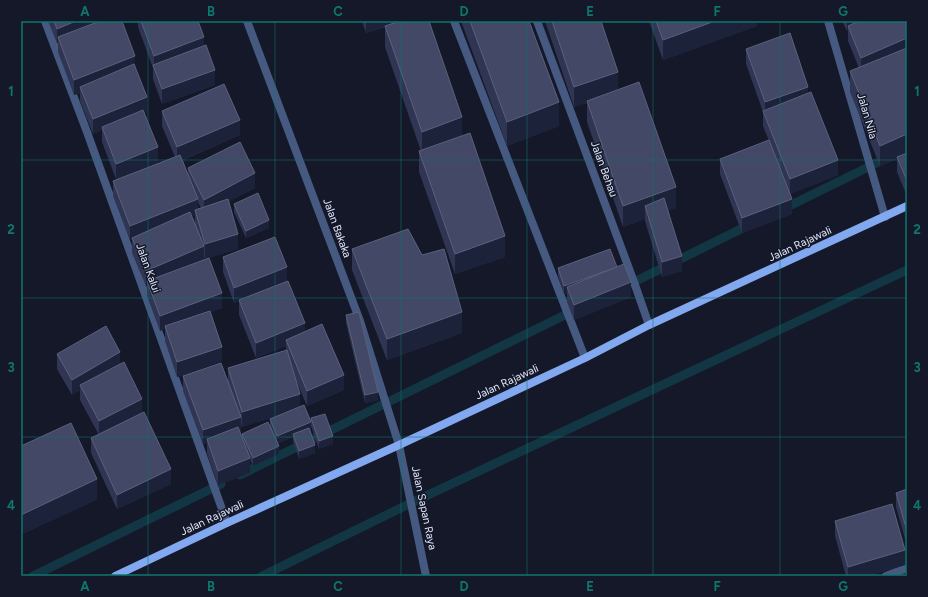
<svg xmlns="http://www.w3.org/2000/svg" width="928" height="597" viewBox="0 0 928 597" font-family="Figtree,sans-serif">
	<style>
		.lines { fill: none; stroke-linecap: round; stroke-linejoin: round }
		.stream { stroke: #123643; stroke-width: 9 }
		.service { stroke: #455981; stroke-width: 8 }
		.minor { stroke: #455981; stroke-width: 8 }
		.secondary { stroke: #82a8ef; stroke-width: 8 }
		.wall { fill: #2f3553; fill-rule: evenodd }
		.shaded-wall { fill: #1c223a }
		.building { fill: #424865; stroke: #5b617c }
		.grid { fill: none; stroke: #0f766e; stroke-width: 1; stroke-opacity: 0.55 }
		.labels { text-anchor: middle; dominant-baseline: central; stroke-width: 3; stroke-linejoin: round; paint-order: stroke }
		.street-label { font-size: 11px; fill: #dfe6fb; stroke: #141828 }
		.neatline { fill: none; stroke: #0f766e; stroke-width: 1.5 }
		.grid-label { font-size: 13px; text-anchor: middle; font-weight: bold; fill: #0f766e }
	</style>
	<rect width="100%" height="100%" fill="#141828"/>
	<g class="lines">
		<g class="stream">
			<path d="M781,210L907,148"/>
			<path d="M626,286L751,224"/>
			<path d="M240,475L575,310"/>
			<path d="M33,576L221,484"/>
			<path d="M262,576L411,503L907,270"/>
		</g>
		<path class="service" d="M454,21L585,358"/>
		<g class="minor">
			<path d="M45,21L87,132L227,523"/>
			<path d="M247,21L360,321L399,445L426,576"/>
			<path d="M537,21L634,282L649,325"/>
			<path d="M828,21L885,217"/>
			<path d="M886,576L907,568"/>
		</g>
		<path class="secondary" d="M115,576L227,523L399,445L585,358L649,325L907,206"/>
	</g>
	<g class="wall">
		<path d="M48,21H122L135,65L147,112L144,113L158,162L116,179L102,142V130L93,134L80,101V93L74,95L58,52V43H57Z"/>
		<path d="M138,21H198L215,85L162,104L153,79V68L138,27Z"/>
		<path d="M362,21H429L462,136L505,257L455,274L419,172V151H421L385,47V27L366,33Z"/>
		<path d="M461,21H529L559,126L507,146Z"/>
		<path d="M545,21H601L618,90L676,208L668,210L682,271L662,277L645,221V219L623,227L587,122V103L574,107Z"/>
		<path d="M649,21H757V26L663,60Z"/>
		<path d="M842,21H907V196L897,172V159L880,166L850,92V71L859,68L848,41V31H847Z"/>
		<path d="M746,49L808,93L838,175L790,194L780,167L792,214L742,233L720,174V159L769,141L763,126V112L746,64Z"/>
		<path d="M162,111L240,135L183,160L188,174V168L255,188L228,202L238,249L205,259L204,257V260L222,308L210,312L222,361L177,377L165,341V328L160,331L147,296V286H146L132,253V240H130L113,196V181L175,157L162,126ZM198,202L201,208L198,209ZM195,215V224L192,216Z"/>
		<path d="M234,204L269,228L246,238L234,212Z"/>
		<path d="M352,249L422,255L462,333L387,360L352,270Z"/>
		<path d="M223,257L287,281L305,332L344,390L307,406L293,373L300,407L311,429L310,430L315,453L299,459L293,441V437L278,443L279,454L253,466L250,459V473L218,485L207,454V443L203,444L183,391V376L228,381V368L286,350V346L256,358L239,315V301L234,303L223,272ZM277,416L270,419V426L242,434V436L240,432H241V425L242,427Z"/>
		<path d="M617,267L631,297L574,320L567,302V293L564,294L558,276V268Z"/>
		<path d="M346,315L378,400L365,403L346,323Z"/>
		<path d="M57,354L120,364L142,413L171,484L117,509L91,453V438L99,435L80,400V390L72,395L57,369Z"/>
		<path d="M311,418L333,444L319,449L311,426Z"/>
		<path d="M907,489V546L896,507V493Z"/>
		<path d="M835,521L905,565L868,576H846L835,536Z"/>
	</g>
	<g class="shaded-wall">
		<path d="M76,21H114L58,37V43H57V29Z"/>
		<path d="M366,21H401L366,33Z"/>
		<path d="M715,21H757V26L663,60V40Z"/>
		<path d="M847,21H869L848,26V31H847Z"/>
		<path d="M204,37V52L154,68V56Z"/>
		<path d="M907,38V53L861,73V58Z"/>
		<path d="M135,56V71L80,87V93L74,95V80Z"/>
		<path d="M215,70V85L162,104V89Z"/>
		<path d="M618,72V93L587,101V103L574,107V87Z"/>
		<path d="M808,87V101L765,115V102Z"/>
		<path d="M147,97V112L103,130L102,127V130L93,134V119Z"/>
		<path d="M559,102V126L507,146V122Z"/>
		<path d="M462,117V138L422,152V132Z"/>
		<path d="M240,120V135L177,162V147Z"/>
		<path d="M907,134V155L897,157V159L880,166V146Z"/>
		<path d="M158,147V162L116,179V164Z"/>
		<path d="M838,160V175L790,194V179Z"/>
		<path d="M255,173V188L204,215V200Z"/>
		<path d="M676,187V208L648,218L645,206V219L623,227V206Z"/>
		<path d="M198,199V214L195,210V215L133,239L132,238V240H130V226Z"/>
		<path d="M792,199V214L742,233V218Z"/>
		<path d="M269,220V228L246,238V231Z"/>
		<path d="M238,234V249L205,259V244Z"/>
		<path d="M505,236V257L455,274V254Z"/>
		<path d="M204,246V261L147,281V286H146V271Z"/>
		<path d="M682,256V271L662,277V262Z"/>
		<path d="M287,267V282L234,303V288Z"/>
		<path d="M617,267L567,287V293L564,294V286Z"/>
		<path d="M631,282V297L574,320V305Z"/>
		<path d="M222,293V308L166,328L165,326V328L160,331V316Z"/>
		<path d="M462,312V333L387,360V339Z"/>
		<path d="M305,323V338L286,340V346L256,358V343Z"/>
		<path d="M222,347V361L177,377V362Z"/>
		<path d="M120,352V367L80,385V390L72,395V380Z"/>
		<path d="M344,375V390L307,406V391Z"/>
		<path d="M378,392V400L365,403V395Z"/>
		<path d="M300,394V409L242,427V412Z"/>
		<path d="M142,399V413L99,436V421Z"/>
		<path d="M241,417V432L208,443L207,439V443L203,444V430Z"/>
		<path d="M311,422V429L294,436L293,434V437L277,444V436Z"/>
		<path d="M333,436V444L319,449V441Z"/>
		<path d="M315,445V453L299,459V451Z"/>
		<path d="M279,446V454L253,466V458Z"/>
		<path d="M250,458V473L218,485V471Z"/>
		<path d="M171,469V484L117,509V495Z"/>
		<path d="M97,479V500L21,535V515Z"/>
		<path d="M905,550V565L868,576H848V567Z"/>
	</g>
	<g class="building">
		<path d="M54,21H76L57,29Z"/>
		<path d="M100,21H122L135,56L74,80L58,37Z"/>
		<path d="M141,21H198L204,37L154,56Z"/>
		<path d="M400,21H429L462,117L422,132L385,26Z"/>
		<path d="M470,21H529L559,102L507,122Z"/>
		<path d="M552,21H601L618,72L574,87Z"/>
		<path d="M656,21H715L663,40Z"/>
		<path d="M859,21H907V38L861,58L848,26Z"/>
		<path d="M790,33L808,87L765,102L746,49Z"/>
		<path d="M206,45L215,70L162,89L153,65Z"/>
		<path d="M907,48V134L880,146L850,71Z"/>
		<path d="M134,64L147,97L93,119L80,87Z"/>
		<path d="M639,82L676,187L623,206L587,101Z"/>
		<path d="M224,84L240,120L177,147L162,111Z"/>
		<path d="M811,92L838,160L790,179L763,111Z"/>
		<path d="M143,110L158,147L116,164L102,127Z"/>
		<path d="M470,133L505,236L455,254L419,151Z"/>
		<path d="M769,140L792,199L742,218L720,159Z"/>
		<path d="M240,142L255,173L204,200L188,168Z"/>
		<path d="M907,153V181L897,157Z"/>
		<path d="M180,155L198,199L130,226L113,181Z"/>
		<path d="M258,193L269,220L246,231L234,204Z"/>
		<path d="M664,198L682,256L662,262L645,206Z"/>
		<path d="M228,199L238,234L205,244L195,210Z"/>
		<path d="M190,212L204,246L146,271L132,238Z"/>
		<path d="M408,229L422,255L444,249L462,312L387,339L352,249Z"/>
		<path d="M275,237L287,267L234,288L223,257Z"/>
		<path d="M610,249L617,267L564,286L558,268Z"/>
		<path d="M209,258L222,293L160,316L147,281Z"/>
		<path d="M624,264L631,282L574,305L567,287Z"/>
		<path d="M288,281L305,323L256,343L239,300Z"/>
		<path d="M210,311L222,347L177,362L165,326Z"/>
		<path d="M359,312L378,392L365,395L346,315Z"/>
		<path d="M322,324L344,375L307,391L286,340Z"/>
		<path d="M106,326L120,352L72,380L57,354Z"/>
		<path d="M287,350L300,394L242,412L228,368Z"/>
		<path d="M124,362L142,399L99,421L80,385Z"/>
		<path d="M221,363L241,417L203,430L183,376Z"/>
		<path d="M304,405L311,422L277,436L270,419Z"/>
		<path d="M144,412L171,469L117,495L91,438Z"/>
		<path d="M325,414L333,436L319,441L311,418Z"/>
		<path d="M268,422L279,446L253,458L242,434Z"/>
		<path d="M71,423L97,479L21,515V446Z"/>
		<path d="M238,427L250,458L218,471L207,439Z"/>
		<path d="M309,428L315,445L299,451L293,434Z"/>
		<path d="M907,489V531L896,493Z"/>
		<path d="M892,504L905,550L848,567L835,521Z"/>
	</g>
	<path class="grid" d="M148,21V576M275,21V576M401,21V576M527,21V576M653,21V576M780,21V576M21,160H907M21,298H907M21,437H907"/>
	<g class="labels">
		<g class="street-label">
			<text transform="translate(867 116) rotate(74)">Jalan Nila</text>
			<text transform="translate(604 169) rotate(70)">Jalan Behau</text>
			<text transform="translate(337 228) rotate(70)">Jalan Bakaka</text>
			<text transform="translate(800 244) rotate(-25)">Jalan Rajawali</text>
			<text transform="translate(148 268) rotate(70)">Jalan Kalui</text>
			<text transform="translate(507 382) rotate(-25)">Jalan Rajawali</text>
			<text transform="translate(424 508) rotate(78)">Jalan Sapan Raya</text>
			<text transform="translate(212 518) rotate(-25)">Jalan Rajawali</text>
		</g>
	</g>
	<rect width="928" height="597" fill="none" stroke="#141828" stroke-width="44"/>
	<rect x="22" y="22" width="884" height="553" class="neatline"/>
	<g class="grid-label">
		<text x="85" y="16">A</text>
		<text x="211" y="16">B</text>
		<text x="338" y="16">C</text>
		<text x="464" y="16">D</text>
		<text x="590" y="16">E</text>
		<text x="717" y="16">F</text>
		<text x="843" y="16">G</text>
		<text x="11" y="96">1</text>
		<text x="917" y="96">1</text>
		<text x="11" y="234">2</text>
		<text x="917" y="234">2</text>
		<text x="11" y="372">3</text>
		<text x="917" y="372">3</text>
		<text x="11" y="510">4</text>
		<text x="917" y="510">4</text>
		<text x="85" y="591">A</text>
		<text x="211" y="591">B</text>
		<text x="338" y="591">C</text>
		<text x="464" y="591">D</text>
		<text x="590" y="591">E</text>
		<text x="717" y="591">F</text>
		<text x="843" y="591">G</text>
	</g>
</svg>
